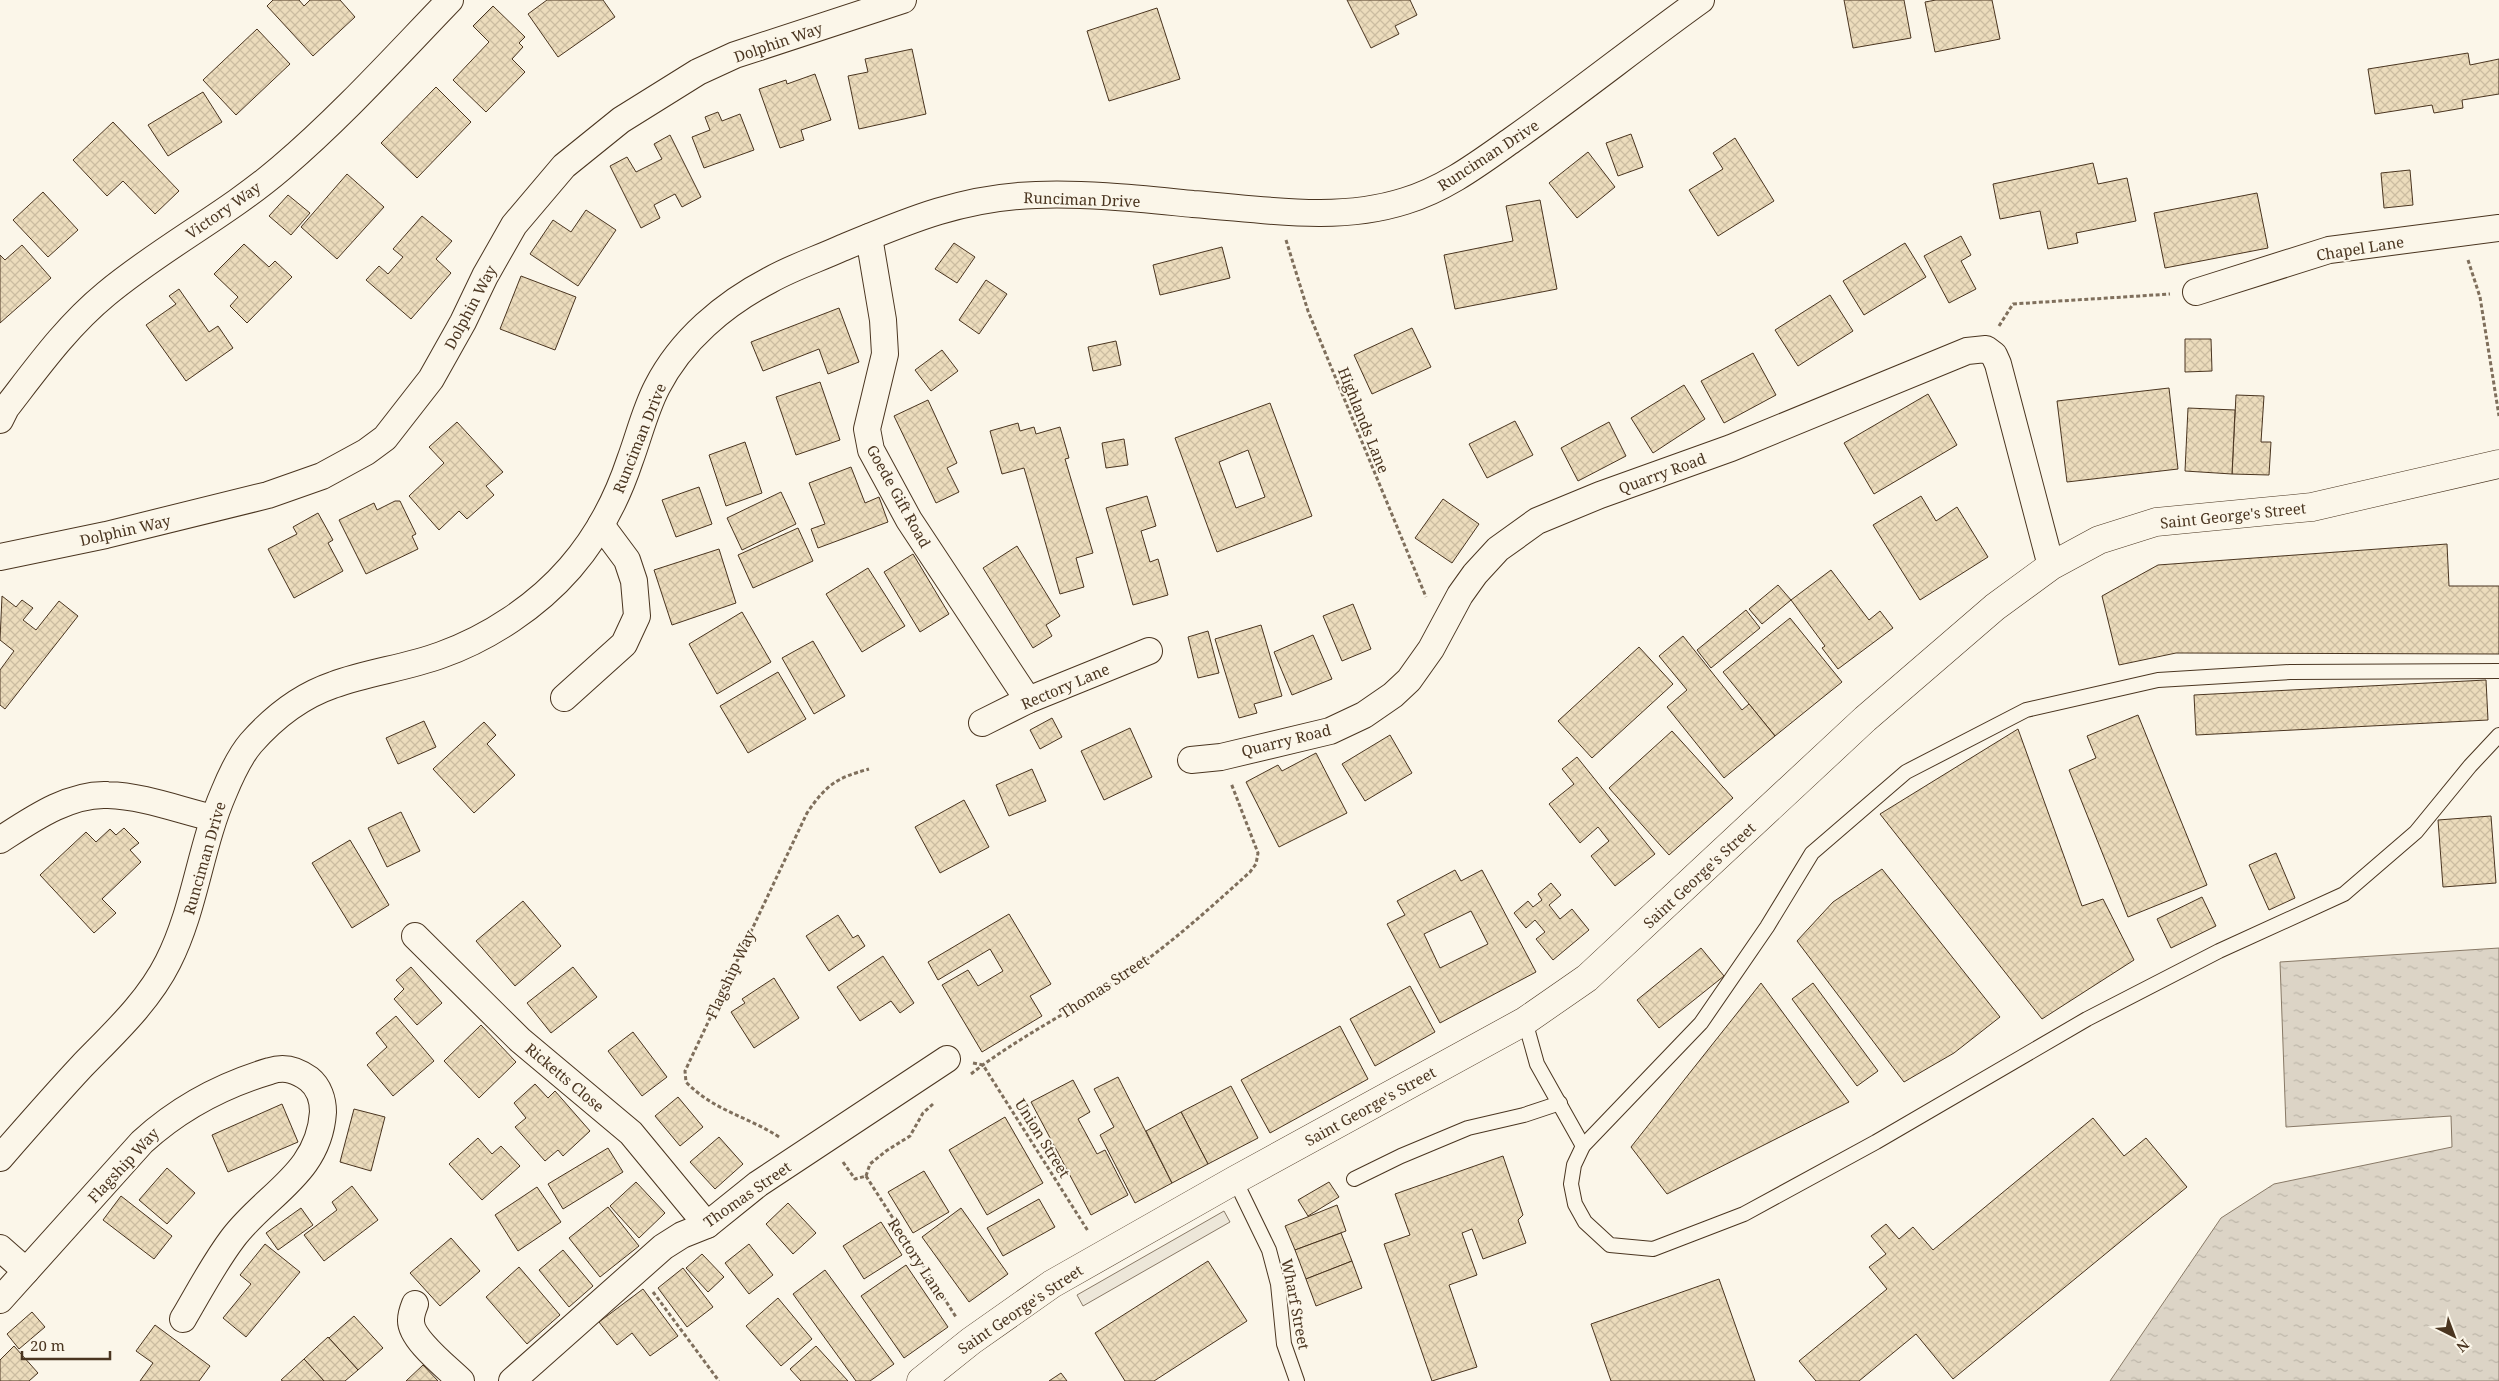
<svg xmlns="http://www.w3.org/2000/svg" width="2499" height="1381" viewBox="0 0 2499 1381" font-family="'Noto Serif',serif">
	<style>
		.parking { fill: #ede7d9; stroke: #887966 }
		.water { fill: url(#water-ripples); stroke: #887966 }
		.building { fill: url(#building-cross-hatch); stroke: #4a3520; fill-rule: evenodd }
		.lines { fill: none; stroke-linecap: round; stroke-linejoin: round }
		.service-casing { stroke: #4a3520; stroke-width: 16 }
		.minor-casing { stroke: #4a3520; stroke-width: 28 }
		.secondary-casing { stroke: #4a3520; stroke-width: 29 }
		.path { stroke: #7f6f5c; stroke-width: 3; stroke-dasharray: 4 2.5; stroke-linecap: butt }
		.service { stroke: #fbf6e9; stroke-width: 14 }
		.minor { stroke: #fbf6e9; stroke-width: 26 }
		.secondary { stroke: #fbf6e9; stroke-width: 28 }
		.labels { text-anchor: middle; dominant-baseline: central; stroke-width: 4; stroke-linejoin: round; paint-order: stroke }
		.street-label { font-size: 15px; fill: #4a3520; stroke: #fbf6e9 }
	</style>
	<defs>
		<pattern id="water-ripples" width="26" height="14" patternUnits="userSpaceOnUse" patternTransform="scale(1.25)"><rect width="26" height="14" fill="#dcd4c6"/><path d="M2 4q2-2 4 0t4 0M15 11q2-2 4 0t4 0" fill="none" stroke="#beb7aa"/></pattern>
		<pattern id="building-cross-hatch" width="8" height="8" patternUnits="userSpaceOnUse" patternTransform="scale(1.25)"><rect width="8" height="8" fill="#ecdcbc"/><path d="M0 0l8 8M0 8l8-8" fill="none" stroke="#ccbda1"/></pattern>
	</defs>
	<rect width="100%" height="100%" fill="#fbf6e9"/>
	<path class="parking" d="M1224,1211L1230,1222L1083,1306L1077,1295Z"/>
	<path class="water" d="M2499,948V1381H2110L2221,1218L2274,1184L2452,1147L2451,1116L2286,1127L2280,962Z"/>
	<g class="building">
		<path d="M273,0H299L304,6L310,0H340L355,17L313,56L267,6Z"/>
		<path d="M547,0H603L615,17L558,57L528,14Z"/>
		<path d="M1347,0H1410L1417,15L1395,26L1399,34L1371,48Z"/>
		<path d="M1844,0H1904L1911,38L1853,48Z"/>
		<path d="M1936,0H1992L2000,39L1935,52L1925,2Z"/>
		<path d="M493,6L525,37L519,43L523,47L512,59L525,72L486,112L453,80L489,42L473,26Z"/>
		<path d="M1157,8L1180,79L1109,101L1087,31Z"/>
		<path d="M257,29L290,64L236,115L203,80Z"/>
		<path d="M912,49L926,114L859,129L848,76L868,72L865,59Z"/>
		<path d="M2468,53L2470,65L2499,59V94L2462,100L2463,108L2434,113L2432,105L2375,114L2368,69Z"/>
		<path d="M815,74L831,120L801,130L804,140L780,148L759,89L786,80L787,84Z"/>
		<path d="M436,87L471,122L417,178L381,143Z"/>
		<path d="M203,92L222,122L168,156L148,125Z"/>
		<path d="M718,112L722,121L740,114L754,150L704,168L692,137L710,130L705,117Z"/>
		<path d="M113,122L179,191L155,214L123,181L107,196L73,160Z"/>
		<path d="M1631,134L1643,167L1618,176L1606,143Z"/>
		<path d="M670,135L701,197L682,207L675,194L654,205L660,218L641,228L610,166L627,157L636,172L662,159L654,144Z"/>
		<path d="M1735,138L1774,201L1718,236L1689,190L1723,169L1713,153Z"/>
		<path d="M1588,152L1615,187L1577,218L1549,183Z"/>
		<path d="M2093,163L2098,184L2127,178L2136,221L2076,233L2078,243L2048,249L2040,211L2000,219L1993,184Z"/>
		<path d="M2410,170L2413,205L2384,208L2381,173Z"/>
		<path d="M347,174L384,207L337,259L301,227Z"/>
		<path d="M43,192L78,230L48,257L13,220Z"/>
		<path d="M2257,193L2268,248L2165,268L2154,213Z"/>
		<path d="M288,195L310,213L291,235L269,216Z"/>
		<path d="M1540,200L1557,289L1455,309L1444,255L1513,241L1506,206Z"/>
		<path d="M586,210L616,230L578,286L530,254L553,220L571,232Z"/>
		<path d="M422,216L452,241L436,259L451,273L411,319L366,280L379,266L388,274L403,257L393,249Z"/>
		<path d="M1961,236L1971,255L1961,261L1976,289L1949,303L1924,256Z"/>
		<path d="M954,243L975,257L957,283L935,269Z"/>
		<path d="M1905,243L1926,277L1864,315L1843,281Z"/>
		<path d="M244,244L269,267L275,261L292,277L247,323L230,306L238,297L214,274Z"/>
		<path d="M22,245L51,278L0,323V255L5,260Z"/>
		<path d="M1222,247L1230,278L1160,295L1153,265Z"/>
		<path d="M521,276L576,297L555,350L500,329Z"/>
		<path d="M986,280L1007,294L979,334L959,320Z"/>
		<path d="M179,289L209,332L218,326L233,348L186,381L146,325L176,304L169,296Z"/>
		<path d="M1830,295L1853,331L1798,366L1775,330Z"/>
		<path d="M839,308L859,362L828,374L819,349L763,371L751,342Z"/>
		<path d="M1412,328L1431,367L1372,394L1354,355Z"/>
		<path d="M2185,339H2211L2212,371L2185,372Z"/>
		<path d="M1116,341L1121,365L1093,371L1088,347Z"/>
		<path d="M942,350L958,371L931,391L915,370Z"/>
		<path d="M1753,353L1776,395L1724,423L1701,381Z"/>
		<path d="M820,382L840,440L796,455L776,397Z"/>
		<path d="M1684,385L1705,419L1653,453L1631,418Z"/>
		<path d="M2169,388L2178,469L2067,482L2057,401Z"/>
		<path d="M1928,394L1957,445L1874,494L1844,443Z"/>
		<path d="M2236,395L2264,396L2261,442H2271L2269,475L2232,474Z"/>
		<path d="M928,400L957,463L947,468L959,492L936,503L894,416Z"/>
		<path d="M1270,403L1312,516L1217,552L1175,438ZM1248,450L1265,497L1236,508L1219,462Z"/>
		<path d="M2188,408L2235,410L2232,474L2185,471Z"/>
		<path d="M1515,421L1533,455L1487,478L1469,444Z"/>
		<path d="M457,422L503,472L486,486L494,495L467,519L459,511L439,530L409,496L444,463L429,447Z"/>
		<path d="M1609,422L1626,456L1578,481L1561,448Z"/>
		<path d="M1018,423L1020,431L1034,427L1036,434L1060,427L1069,458L1065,459L1093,553L1076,558L1084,587L1060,594L1024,468L1002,474L990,431Z"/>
		<path d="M1124,439L1128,465L1106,468L1102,443Z"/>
		<path d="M745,442L762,493L726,506L709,455Z"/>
		<path d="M851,467L865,503L879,497L888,522L818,548L811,529L825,524L809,483Z"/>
		<path d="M699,487L712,524L676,537L662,500Z"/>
		<path d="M781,492L796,524L742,550L727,518Z"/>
		<path d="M1147,496L1156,526L1141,531L1150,562L1158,559L1168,595L1133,605L1106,508Z"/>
		<path d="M1921,496L1936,521L1957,507L1988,557L1920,600L1873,525Z"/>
		<path d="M1443,499L1479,524L1452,563L1415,538Z"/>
		<path d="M395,501H400L416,534L412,536L418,549L366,574L339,520L374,503L377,510Z"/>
		<path d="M318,513L333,540L328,543L343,571L294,598L268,549L297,534L293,527Z"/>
		<path d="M798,528L813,561L753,588L738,555Z"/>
		<path d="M2447,544L2449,586H2499V654L2176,653L2119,665L2102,596L2158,565Z"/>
		<path d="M1017,546L1060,616L1046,625L1052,636L1033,648L983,568Z"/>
		<path d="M719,549L736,603L672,625L654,570Z"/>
		<path d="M913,554L949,614L920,632L884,572Z"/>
		<path d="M868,568L905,626L862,652L826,594Z"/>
		<path d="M1831,570L1869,620L1880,611L1893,628L1838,669L1822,648L1825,646L1791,600Z"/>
		<path d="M1778,585L1791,600L1762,624L1749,609Z"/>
		<path d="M2,596L16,607L22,600L33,608L23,620L36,630L59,601L78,616L5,709L0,705V670L14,651L0,640Z"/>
		<path d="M1353,604L1371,649L1342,661L1323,616Z"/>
		<path d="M1746,610L1760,628L1711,668L1697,650Z"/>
		<path d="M742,612L771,662L717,694L689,644Z"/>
		<path d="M1790,618L1842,682L1775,736L1723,672Z"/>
		<path d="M1261,625L1282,696L1254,704L1257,713L1239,718L1215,639Z"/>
		<path d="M1208,631L1219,673L1198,678L1188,637Z"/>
		<path d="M1313,635L1332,679L1292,695L1274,652Z"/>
		<path d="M1683,636L1742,710L1749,704L1775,736L1724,778L1667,707L1687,690L1659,656Z"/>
		<path d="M813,641L845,696L814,714L782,658Z"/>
		<path d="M1639,647L1673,684L1592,758L1558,721Z"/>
		<path d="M778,672L806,719L748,753L720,706Z"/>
		<path d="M2486,680L2488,720L2196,735L2194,695Z"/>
		<path d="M2138,715L2207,885L2128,917L2069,770L2096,758L2087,736Z"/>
		<path d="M1052,718L1062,737L1040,749L1030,730Z"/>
		<path d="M424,721L436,747L398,764L386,738Z"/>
		<path d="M484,722L496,735L487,744L515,775L474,813L433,769Z"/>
		<path d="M1130,728L1152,777L1104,800L1081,751Z"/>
		<path d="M2018,729L2082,906L2103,899L2134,960L2042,1019L1880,814Z"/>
		<path d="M1672,731L1733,798L1669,855L1609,788Z"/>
		<path d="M1390,735L1412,773L1365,801L1342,764Z"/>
		<path d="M1316,753L1347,813L1279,847L1246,782L1278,765L1282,771Z"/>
		<path d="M1577,757L1655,854L1615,886L1591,856L1609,841L1598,827L1580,843L1549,804L1574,784L1562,769Z"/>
		<path d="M1032,769L1046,801L1009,816L996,785Z"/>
		<path d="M964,800L989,847L940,873L915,827Z"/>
		<path d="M401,812L420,851L387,867L368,828Z"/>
		<path d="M2491,816L2496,883L2443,887L2438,820Z"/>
		<path d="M124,828L139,843L130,850L141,862L102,899L116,913L94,933L40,875L86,832L96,842L110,829L116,835Z"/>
		<path d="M350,840L389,905L352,928L312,863Z"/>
		<path d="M2276,853L2295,898L2269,910L2249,865Z"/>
		<path d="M1882,869L2000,1017L1954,1053L1904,1082L1797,941L1833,902Z"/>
		<path d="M1455,870L1461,881L1482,870L1536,972L1440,1023L1387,924L1405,915L1397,901ZM1471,911L1488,944L1440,968L1424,934Z"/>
		<path d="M1551,883L1561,895L1549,905L1560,919L1572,909L1589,930L1553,960L1536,939L1545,932L1535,920L1526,928L1514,913L1528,901L1533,907L1542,900L1538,894Z"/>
		<path d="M2202,897L2216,926L2171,948L2157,919Z"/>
		<path d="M523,901L561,946L515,986L476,941Z"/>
		<path d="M1009,914L1051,984L1030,996L1042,1016L982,1052L942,985L968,970L978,986L1003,971L990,949L938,980L928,962Z"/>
		<path d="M838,915L853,938L858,935L865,946L829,971L806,936Z"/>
		<path d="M1701,948L1724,976L1659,1028L1637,1000Z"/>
		<path d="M883,956L914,1003L900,1013L891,1001L860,1021L837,987Z"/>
		<path d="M411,967L442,1003L417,1025L394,999L404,989L396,980Z"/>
		<path d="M573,967L597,997L551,1033L527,1003Z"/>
		<path d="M774,978L799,1018L754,1048L731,1012L745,1003L742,999Z"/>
		<path d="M1761,983L1849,1102L1667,1194L1631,1147Z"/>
		<path d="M1813,983L1878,1071L1857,1086L1792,999Z"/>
		<path d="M1410,986L1435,1032L1375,1066L1350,1019Z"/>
		<path d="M396,1016L434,1061L393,1096L367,1065L387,1047L376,1033Z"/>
		<path d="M481,1025L516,1062L479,1098L444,1061Z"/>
		<path d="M1340,1026L1368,1079L1270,1133L1241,1080Z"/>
		<path d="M633,1032L667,1077L642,1096L608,1051Z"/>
		<path d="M1118,1077L1172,1183L1135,1203L1100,1135L1114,1127L1094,1089Z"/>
		<path d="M1073,1080L1090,1112L1078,1119L1097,1154L1105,1150L1128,1195L1091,1215L1031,1102Z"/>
		<path d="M535,1084L548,1098L555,1091L590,1131L563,1156L558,1150L545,1161L515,1127L526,1118L514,1103Z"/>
		<path d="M1231,1086L1258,1138L1208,1164L1181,1112Z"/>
		<path d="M678,1097L703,1127L680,1146L655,1116Z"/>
		<path d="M282,1104L298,1142L228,1172L212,1135Z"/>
		<path d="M354,1109L385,1117L371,1171L340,1162Z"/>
		<path d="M1181,1112L1208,1164L1172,1183L1146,1131Z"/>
		<path d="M1005,1117L1043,1183L987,1215L949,1150Z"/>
		<path d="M2093,1118L2124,1156L2146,1138L2187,1187L1953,1379L1916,1334L1859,1381H1816L1799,1361L1887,1289L1869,1267L1886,1254L1871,1236L1886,1224L1899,1239L1913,1227L1933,1250Z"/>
		<path d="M719,1137L743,1164L715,1189L690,1162Z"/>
		<path d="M478,1138L492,1154L501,1146L520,1166L482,1200L449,1164Z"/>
		<path d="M608,1148L623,1172L563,1209L548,1184Z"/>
		<path d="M1503,1156L1523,1215L1518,1220L1526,1243L1483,1259L1472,1229L1462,1233L1477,1275L1449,1285L1477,1367L1432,1381L1384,1244L1410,1235L1395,1194Z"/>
		<path d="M167,1168L195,1193L167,1224L139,1200Z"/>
		<path d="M924,1171L949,1212L913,1233L888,1192Z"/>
		<path d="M636,1182L665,1213L639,1238L610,1206Z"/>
		<path d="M1329,1182L1339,1197L1308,1216L1298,1200Z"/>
		<path d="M352,1186L378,1220L324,1261L304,1235L337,1210L332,1202Z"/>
		<path d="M537,1187L561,1222L518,1251L495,1215Z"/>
		<path d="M121,1196L172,1236L154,1259L103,1220Z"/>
		<path d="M1039,1199L1055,1227L1003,1256L987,1228Z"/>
		<path d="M788,1203L816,1233L793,1254L766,1224Z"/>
		<path d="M1337,1205L1346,1231L1295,1250L1285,1226Z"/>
		<path d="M608,1207L639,1246L600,1277L569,1238Z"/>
		<path d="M301,1208L313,1225L278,1250L266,1233Z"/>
		<path d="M961,1208L1008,1274L969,1302L922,1237Z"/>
		<path d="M881,1222L902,1255L864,1279L843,1246Z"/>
		<path d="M1341,1233L1352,1261L1306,1279L1295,1250Z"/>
		<path d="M451,1238L480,1271L440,1306L410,1273Z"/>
		<path d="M265,1244L300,1272L246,1337L223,1318L251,1284L240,1275Z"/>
		<path d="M749,1244L773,1275L749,1294L725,1263Z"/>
		<path d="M563,1250L593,1286L569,1307L539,1270Z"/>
		<path d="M702,1254L724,1277L708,1292L686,1268Z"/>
		<path d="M1208,1261L1247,1321L1154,1381H1125L1095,1333Z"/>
		<path d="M1352,1261L1362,1288L1316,1306L1306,1279Z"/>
		<path d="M906,1265L948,1327L904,1358L861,1296Z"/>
		<path d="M519,1267L560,1315L527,1344L486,1297Z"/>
		<path d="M683,1268L713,1307L687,1327L658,1288Z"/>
		<path d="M825,1270L894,1364L870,1381H856L793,1294Z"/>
		<path d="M1719,1279L1755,1381H1611L1591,1324Z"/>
		<path d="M643,1289L678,1336L650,1356L632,1333L617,1345L599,1322Z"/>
		<path d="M778,1298L812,1339L781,1366L746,1326Z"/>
		<path d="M32,1312L45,1327L19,1349L7,1334Z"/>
		<path d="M354,1316L383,1348L358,1370L329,1338Z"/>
		<path d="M155,1325L210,1366L199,1381H140L153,1363L136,1351Z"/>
		<path d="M328,1337L358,1370L345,1381H324L304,1359Z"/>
		<path d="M14,1346L38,1373L29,1381H0V1360Z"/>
		<path d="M816,1346L848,1381H801L790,1369Z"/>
		<path d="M304,1359L324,1381H283L281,1380Z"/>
		<path d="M423,1365L438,1381H406Z"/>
		<path d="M1061,1373L1067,1381H1049Z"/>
	</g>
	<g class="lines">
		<g class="service-casing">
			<g id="service">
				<path d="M2499,671L2290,672L2158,680L2026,710L1906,772L1812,853L1767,927L1701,1023L1583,1146L1574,1165L1571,1184L1575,1204L1585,1222L1610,1245L1653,1249L1744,1214L1876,1142L2087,1019L2219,951L2344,894L2416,832L2470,766L2499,735"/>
				<path d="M1525,1021L1537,1064L1583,1146"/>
				<path d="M1354,1179L1401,1156L1468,1128L1524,1115L1560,1103"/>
				<path d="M1235,1180L1269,1250L1278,1284L1284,1344L1297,1381"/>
			</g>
		</g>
		<g class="minor-casing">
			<g id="minor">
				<path d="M869,237L883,320L885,354L867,429L871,450L909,520L1028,700"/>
				<path d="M2196,292L2329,250L2499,228"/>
				<path d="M0,420L6,408C37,368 66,327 106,294C161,248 226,215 281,168C341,117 395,57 450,0"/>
				<path d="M0,557L106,535L268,495L322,476L366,452L385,438L431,379L463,322L485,276L514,225L564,166L621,120L698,72L735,55L903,0"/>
				<path d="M564,698L624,644L637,616L634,581L627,560L601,525"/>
				<path d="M982,723L1028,700L1149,651"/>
				<path d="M1191,760L1221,757L1330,731L1364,715L1393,695L1409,680L1431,649L1460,595L1475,574L1498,549L1537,521L1600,495L1731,448L1967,351L1986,349L1994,355L1998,364L2051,566"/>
				<path d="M0,840C31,820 69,793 108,795C143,796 179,810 213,818"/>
				<path d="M415,936L520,1040L631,1133L707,1225"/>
				<path d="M0,1158C27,1127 54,1096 82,1066C113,1034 148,1002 168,962C195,909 200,847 224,792C231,775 239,757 251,743C273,718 301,696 333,685C368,672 406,668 441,655C489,638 537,606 570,568C597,537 617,499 630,460C639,436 645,410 657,387C681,340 724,304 770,280C793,267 818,259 842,248C907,221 963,197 1036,195C1088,193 1141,199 1193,204C1263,209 1336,223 1405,201C1445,189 1478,164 1512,140C1576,95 1637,46 1701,0"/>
				<path d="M0,1248L26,1271"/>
				<path d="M0,1300L142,1142C178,1109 223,1085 270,1071C285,1066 297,1070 309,1079C319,1087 323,1100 323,1112C319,1174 266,1194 233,1238C214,1263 199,1292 183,1319"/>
				<path d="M415,1304C413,1309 411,1315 411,1320C410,1339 448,1368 461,1381"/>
				<path d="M512,1381L663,1247L682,1235L707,1225L758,1184L947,1059"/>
			</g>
		</g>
		<g class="secondary-casing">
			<path id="secondary" d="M921,1381L971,1341L1052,1284L1235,1180L1525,1021L1587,978L1865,719L1995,607L2051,566L2099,540L2156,522L2312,507L2499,464"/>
		</g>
		<g class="path">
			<path d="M1286,240L1308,311L1426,597"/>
			<path d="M2468,260L2480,297L2499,416"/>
			<path d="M1999,326L2013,304L2170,294"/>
			<path d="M973,1063L983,1065L1088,1231"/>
			<path d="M971,1074C1017,1038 1070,1012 1118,980C1165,949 1208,910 1250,872L1256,864L1258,853L1231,783"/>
			<path d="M779,1137C747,1116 714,1111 686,1082L685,1071L807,813C826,785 836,778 869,769"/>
			<path d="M843,1162L855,1179L866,1176"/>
			<path d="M866,1176L870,1164L886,1151L910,1136L923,1113L933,1104"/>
			<path d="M866,1176L956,1317"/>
			<path d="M653,1292L719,1381"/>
		</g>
		<use href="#service" class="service"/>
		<use href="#minor" class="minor"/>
		<use href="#secondary" class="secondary"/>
	</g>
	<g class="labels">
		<g class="street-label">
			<text transform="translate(778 42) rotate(-19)">Dolphin Way</text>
			<text transform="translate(1488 155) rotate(-33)">Runciman Drive</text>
			<text transform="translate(1082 199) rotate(2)">Runciman Drive</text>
			<text transform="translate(223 210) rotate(-35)">Victory Way</text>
			<text transform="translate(2360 248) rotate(-9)">Chapel Lane</text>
			<text transform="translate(470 307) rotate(-62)">Dolphin Way</text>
			<text transform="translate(1364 420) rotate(68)">Highlands Lane</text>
			<text transform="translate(639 438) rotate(-68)">Runciman Drive</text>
			<text transform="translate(1662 473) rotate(-20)">Quarry Road</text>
			<text transform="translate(899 496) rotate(61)">Goede Gift Road</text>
			<text transform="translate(2233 515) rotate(-6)">Saint George's Street</text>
			<text transform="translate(125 530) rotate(-13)">Dolphin Way</text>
			<text transform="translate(1065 686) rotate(-23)">Rectory Lane</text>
			<text transform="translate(1286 740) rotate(-14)">Quarry Road</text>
			<text transform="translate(204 858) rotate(-74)">Runciman Drive</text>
			<text transform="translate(1699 875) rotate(-43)">Saint George's Street</text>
			<text transform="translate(730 974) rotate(-65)">Flagship Way</text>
			<text transform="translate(1104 986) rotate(-33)">Thomas Street</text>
			<text transform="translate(565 1077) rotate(40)">Ricketts Close</text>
			<text transform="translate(1370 1106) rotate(-29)">Saint George's Street</text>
			<text transform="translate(1043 1138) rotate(58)">Union Street</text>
			<text transform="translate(123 1165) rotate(-47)">Flagship Way</text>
			<text transform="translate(747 1194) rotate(-35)">Thomas Street</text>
			<text transform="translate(918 1259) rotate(57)">Rectory Lane</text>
			<text transform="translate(1296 1304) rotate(79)">Wharf Street</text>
			<text transform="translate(1020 1309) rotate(-34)">Saint George's Street</text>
		</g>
	</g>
	<g transform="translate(2454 1336) rotate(138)" stroke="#fbf6e9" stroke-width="4" paint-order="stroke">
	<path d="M0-4L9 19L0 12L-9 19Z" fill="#4a3520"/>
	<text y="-8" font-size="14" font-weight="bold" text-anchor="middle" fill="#4a3520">N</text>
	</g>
	<path d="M22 1351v8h88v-8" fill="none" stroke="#4a3520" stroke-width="2.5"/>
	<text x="30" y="1351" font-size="15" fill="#4a3520" stroke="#fbf6e9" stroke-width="4" paint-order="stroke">20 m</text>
</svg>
